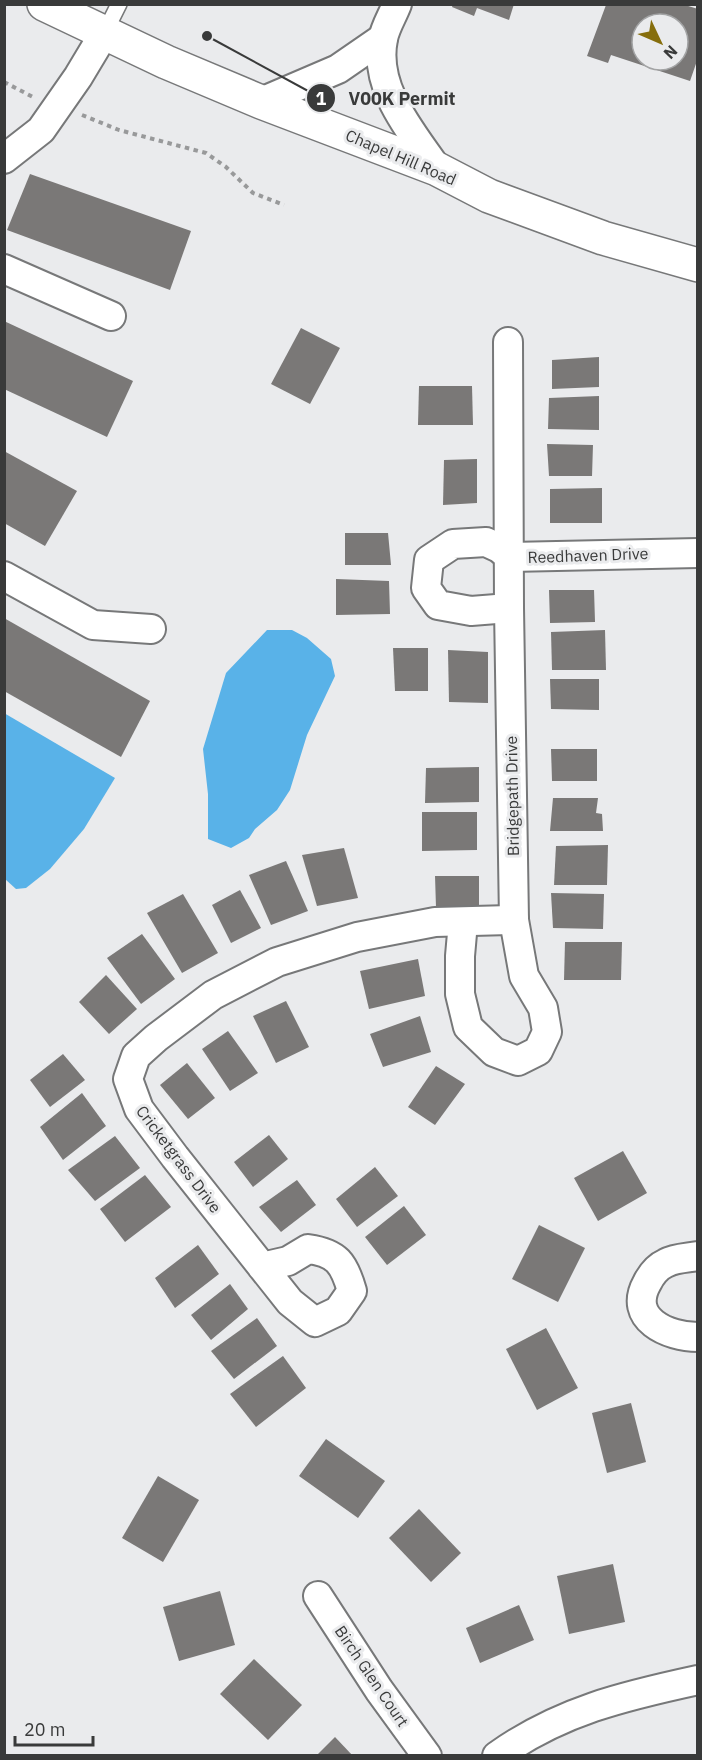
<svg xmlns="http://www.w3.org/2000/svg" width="702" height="1760" viewBox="0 0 702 1760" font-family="'IBM Plex Sans',sans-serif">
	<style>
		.water { fill: #59b2e8 }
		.building { fill: #7a7877; fill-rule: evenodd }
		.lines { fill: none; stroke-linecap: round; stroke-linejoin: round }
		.lane-casing { stroke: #777879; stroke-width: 18 }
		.street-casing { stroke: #777879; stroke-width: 32 }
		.secondary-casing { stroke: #777879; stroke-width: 36 }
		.path { stroke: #98999a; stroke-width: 4; stroke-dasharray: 4.5 4.5; stroke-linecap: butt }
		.lane { stroke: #fff; stroke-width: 15 }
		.street { stroke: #fff; stroke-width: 28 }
		.secondary { stroke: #fff; stroke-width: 33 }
		.labels { text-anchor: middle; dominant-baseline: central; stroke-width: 6; stroke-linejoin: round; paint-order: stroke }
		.street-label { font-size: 16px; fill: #393a3a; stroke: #eaebed }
		.leader { fill: none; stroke: #393a3a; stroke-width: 2 }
		.callout-dot { fill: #393a3a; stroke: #eaebed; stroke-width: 2 }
		.mark-label { font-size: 18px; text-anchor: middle; font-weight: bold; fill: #fff }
		.callout-label { font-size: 18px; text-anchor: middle; font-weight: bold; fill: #393a3a; stroke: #eaebed; stroke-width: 6; stroke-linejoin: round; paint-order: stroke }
	</style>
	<rect width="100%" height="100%" fill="#eaebed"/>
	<g class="water">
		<path d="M267,630H292L307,638L331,659L335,676L307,735L290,790L277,810L255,829L249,838L231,848L208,839V794L203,749L226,673Z"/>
		<path d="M4,713L115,778L84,829L50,869L26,888L16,889L5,879Z"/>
	</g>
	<g class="building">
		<path d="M453,4H514L509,20L477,8L474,16L452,7Z"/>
		<path d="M606,5H685L698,9V58L690,81L611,55L608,63L587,56ZM642,24H678V60H642Z"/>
		<path d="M30,174L191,231L170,290L7,230Z"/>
		<path d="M4,321L133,381L107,437L4,389Z"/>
		<path d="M301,328L340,348L310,404L271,384Z"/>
		<path d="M599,357V387L552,389V360Z"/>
		<path d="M419,386H472L473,425H418Z"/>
		<path d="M599,396V430L548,429L549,398Z"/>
		<path d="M547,444L593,445L592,476H549Z"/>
		<path d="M4,451L77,491L45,546L4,523Z"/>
		<path d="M477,459V503L443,505L444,460Z"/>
		<path d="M602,488V523H550V489Z"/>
		<path d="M345,533H388L391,565H345Z"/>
		<path d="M336,579L389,581L390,614L336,615Z"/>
		<path d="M549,590H594L595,622L550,623Z"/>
		<path d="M4,618L150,701L121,757L4,691Z"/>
		<path d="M605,630L606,670H552L551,632Z"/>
		<path d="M393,648H428V691H395Z"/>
		<path d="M448,650L488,652V703L449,702Z"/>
		<path d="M550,679H599V710L551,709Z"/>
		<path d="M551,749H597V781H552Z"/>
		<path d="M479,767V802L425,803L426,768Z"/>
		<path d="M553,798H598L596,813L602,814L603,831H550Z"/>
		<path d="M422,812H477V850L422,851Z"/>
		<path d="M608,845L607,885H554L556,846Z"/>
		<path d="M344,848L358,898L317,906L302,855Z"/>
		<path d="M286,861L308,911L271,925L249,875Z"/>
		<path d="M435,876H479V907L436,908Z"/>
		<path d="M240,890L261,928L231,943L212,905Z"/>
		<path d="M551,893L604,894L603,929L553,928Z"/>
		<path d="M183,894L218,953L182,973L147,913Z"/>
		<path d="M142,934L175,979L141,1004L107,958Z"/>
		<path d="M565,942H622L621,980H564Z"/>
		<path d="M418,959L425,996L369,1009L360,971Z"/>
		<path d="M106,975L137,1009L109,1034L79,1002Z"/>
		<path d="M286,1001L309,1047L276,1063L253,1016Z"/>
		<path d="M420,1016L431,1052L383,1067L370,1034Z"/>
		<path d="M228,1031L258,1073L230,1091L202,1049Z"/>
		<path d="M63,1054L85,1080L50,1107L30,1080Z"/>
		<path d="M187,1063L215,1098L188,1119L160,1085Z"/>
		<path d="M436,1066L465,1084L435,1125L408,1107Z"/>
		<path d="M82,1093L106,1126L63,1160L40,1127Z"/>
		<path d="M269,1135L288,1159L253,1187L234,1162Z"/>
		<path d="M115,1136L140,1168L95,1201L68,1170Z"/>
		<path d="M623,1151L647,1193L598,1221L574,1178Z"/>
		<path d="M375,1167L398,1196L357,1227L336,1199Z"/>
		<path d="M145,1175L171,1207L125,1242L100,1209Z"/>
		<path d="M297,1180L316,1205L281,1232L259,1207Z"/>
		<path d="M404,1206L426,1235L387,1265L365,1237Z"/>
		<path d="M539,1225L585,1248L558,1302L512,1279Z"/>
		<path d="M198,1245L219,1274L175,1308L155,1278Z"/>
		<path d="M230,1284L248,1309L211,1340L191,1315Z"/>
		<path d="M257,1318L277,1346L234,1379L211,1351Z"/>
		<path d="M546,1328L578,1388L537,1410L506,1349Z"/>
		<path d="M283,1356L306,1388L256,1427L230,1394Z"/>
		<path d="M631,1403L646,1462L607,1473L592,1413Z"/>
		<path d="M326,1439L385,1481L358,1518L299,1476Z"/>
		<path d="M158,1476L199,1500L163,1562L122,1538Z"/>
		<path d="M419,1509L461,1553L431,1582L389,1538Z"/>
		<path d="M613,1564L625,1622L569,1634L557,1576Z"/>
		<path d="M220,1591L235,1645L179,1661L163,1607Z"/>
		<path d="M519,1605L534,1640L480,1663L466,1628Z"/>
		<path d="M254,1659L302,1705L268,1740L220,1694Z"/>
		<path d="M335,1737L353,1756H316Z"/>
	</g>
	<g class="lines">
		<g class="lane-casing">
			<path id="lane" d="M105,32L119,4"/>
		</g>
		<g class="street-casing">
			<g id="street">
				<path d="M397,4C393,15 385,27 383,39C373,88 411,131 437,169"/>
				<path d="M261,102L338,69L383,38"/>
				<path d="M4,159L41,130L78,77L105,32"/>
				<path d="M4,269L111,316"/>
				<path d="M4,576L93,625L151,629"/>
				<path d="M509,608L471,611L438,605L426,588L429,560L453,544L486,542L499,548L510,557L698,553"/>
				<path d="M463,922L460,956V994L468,1027L494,1052L518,1061L538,1051L547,1032L543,1008L524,976L514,920L509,608L508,342"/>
				<path d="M698,1256C687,1258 675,1258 666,1263C657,1267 651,1275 647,1283C627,1319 668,1337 698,1337"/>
				<path d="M262,1267L288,1261L308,1249C337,1253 344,1263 352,1291L338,1311L315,1322L290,1302L175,1157L139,1109L128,1079L136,1056L156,1038L213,995L277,962L357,937L435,922L514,920"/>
				<path d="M318,1596L379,1690L427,1756"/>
				<path d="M497,1756C560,1711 624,1696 698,1680"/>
			</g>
		</g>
		<g class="secondary-casing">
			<path id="secondary" d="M44,4L166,62L261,102L437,169L489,196L603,238L698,265"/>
		</g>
		<g class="path">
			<path d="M4,82L33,97"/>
			<path d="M82,115L119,130L206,153L226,167L253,193L284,205"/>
		</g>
		<use href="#lane" class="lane"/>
		<use href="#street" class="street"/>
		<use href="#secondary" class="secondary"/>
	</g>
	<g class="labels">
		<g class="street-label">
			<text transform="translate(401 157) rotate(23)">Chapel Hill Road</text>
			<text transform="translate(588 555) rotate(-2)">Reedhaven Drive</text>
			<text transform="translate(512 796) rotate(-91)">Bridgepath Drive</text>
			<text transform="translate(179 1159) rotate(53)">Cricketgrass Drive</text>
			<text transform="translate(372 1676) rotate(56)">Birch Glen Court</text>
		</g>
	</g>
	<path class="leader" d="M207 36L321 98"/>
	<g class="callout-dot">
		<circle cx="207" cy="36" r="6"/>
		<circle cx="321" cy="98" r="15"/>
	</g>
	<g class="mark-label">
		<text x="321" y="105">1</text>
	</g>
	<g class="callout-label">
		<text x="402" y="105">V00K Permit</text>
	</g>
	<rect width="702" height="1760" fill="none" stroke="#393a3a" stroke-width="12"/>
	<g transform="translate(660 42) rotate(134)"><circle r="28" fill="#eaebed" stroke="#a3a4a5" stroke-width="1.5"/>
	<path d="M0-4.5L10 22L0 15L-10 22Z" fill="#866e0d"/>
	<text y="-9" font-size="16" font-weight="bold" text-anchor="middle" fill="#393a3a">N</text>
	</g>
	<path d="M15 1736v9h78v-9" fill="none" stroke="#393a3a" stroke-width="3"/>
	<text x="24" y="1736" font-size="18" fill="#393a3a" stroke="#eaebed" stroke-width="4.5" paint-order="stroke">20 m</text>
</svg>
